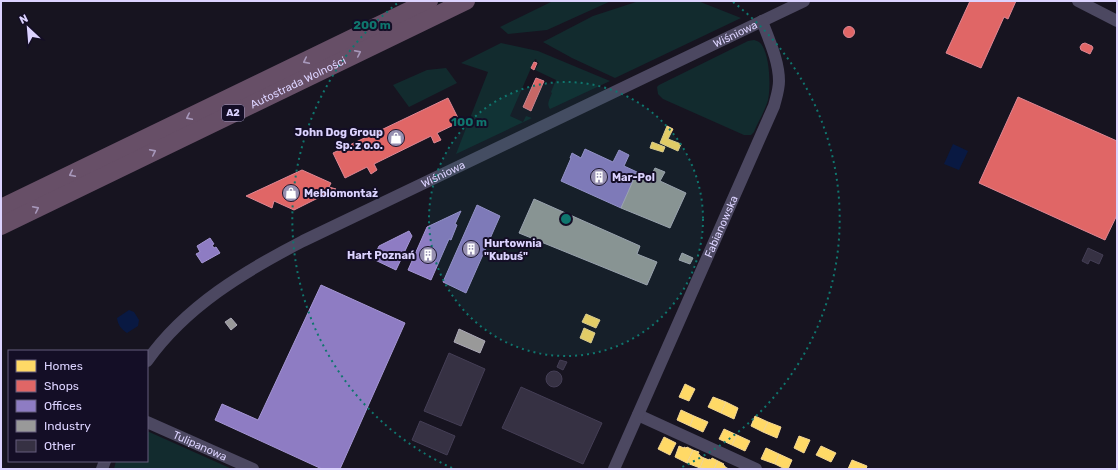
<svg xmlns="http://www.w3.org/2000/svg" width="1118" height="470" viewBox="0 0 1118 470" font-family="Rubik,sans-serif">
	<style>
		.green { fill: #122b2e }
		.water { fill: #091942 }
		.homes { fill: #ffd966; stroke: #f4d794 }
		.shops { fill: #e06666; stroke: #df8794 }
		.offices { fill: #8e7cc3; stroke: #a596d5 }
		.industry { fill: #999; stroke: #adaab8 }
		.building { fill: #363143; stroke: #443e55 }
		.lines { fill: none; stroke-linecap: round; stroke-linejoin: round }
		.minor { stroke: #4c4861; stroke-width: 12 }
		.highway { stroke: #674f67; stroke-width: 18 }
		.oneway { stroke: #a798bb }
		.ring { fill: none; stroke: #0f766e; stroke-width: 2; stroke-dasharray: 2 4 }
		.labels { text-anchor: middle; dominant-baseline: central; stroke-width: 4; stroke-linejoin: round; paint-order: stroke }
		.shield { fill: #140e26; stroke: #a098be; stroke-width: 1 }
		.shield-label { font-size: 10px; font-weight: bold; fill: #dcd3ff }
		.street-label { font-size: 11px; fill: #dcd3ff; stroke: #140e26 }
		.poi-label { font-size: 11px; font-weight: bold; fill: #dcd3ff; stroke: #140e26; text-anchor: start }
		.centre { fill: #0f766e; stroke: #140e26; stroke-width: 2 }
		.ring-label { font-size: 12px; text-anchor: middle; font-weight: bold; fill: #0f766e; stroke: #140e26; stroke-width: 4; stroke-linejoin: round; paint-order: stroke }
	</style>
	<rect width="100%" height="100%" fill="#171420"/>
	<g class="green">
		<path d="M553,1H611L547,30L508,34L500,27Z"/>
		<path d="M639,1H698L741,18L615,78L572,58L543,42L593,16Z"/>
		<path d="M754,40C756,41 758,41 759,42C770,50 771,88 768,100C765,111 758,122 754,132L751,135H744L663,99L658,94L657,87L659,85L748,41Z"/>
		<path d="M501,43L538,51L610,81L550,109C546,103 550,99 552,93L551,92L556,80L535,70L539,63L536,61L537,60L535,59L510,116L523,122L526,116L532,118L456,154L488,72L461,63Z"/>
		<path d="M446,68L457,83L409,107L393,85L427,70Z"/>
		<path d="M147,431L232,469H114L116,461H147Z"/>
	</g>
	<g class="water">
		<path d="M953,144L968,151L959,170L944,164Z"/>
		<path d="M129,310L134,312L139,320L138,326L127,333C121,329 118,325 117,318Z"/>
	</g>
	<g class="homes">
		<path d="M667,126L673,129L668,139L681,144L678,151L660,143Z"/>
		<path d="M652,142L665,147L663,152L650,148Z"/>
		<path d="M586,314L600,320L596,328L582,322Z"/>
		<path d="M584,328L595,333L591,343L580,338Z"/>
		<path d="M685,384L695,389L689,401L679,397Z"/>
		<path d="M713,397L726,402L721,413L708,407Z"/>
		<path d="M726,402L738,408L734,419L721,413Z"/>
		<path d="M681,410L694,416L690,426L677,420Z"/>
		<path d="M694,416L708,422L703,432L690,426Z"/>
		<path d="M755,416L768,422L763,432L751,426Z"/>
		<path d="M768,422L781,427L777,438L763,432Z"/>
		<path d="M724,429L737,435L732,445L719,439Z"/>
		<path d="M737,435L750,441L745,451L732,445Z"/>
		<path d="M799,436L810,440L804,453L794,448Z"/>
		<path d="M664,437L676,443L670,455L658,449Z"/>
		<path d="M679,446L684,448V447L686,448L687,447L693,450L687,463L675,457Z"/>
		<path d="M821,446L836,453L831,462L816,455Z"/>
		<path d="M766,448L779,454L775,464L761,459Z"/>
		<path d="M693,450L699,452L698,454L700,455V456L704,458L700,468L687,463Z"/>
		<path d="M779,454L792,460L788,469H785L775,464Z"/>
		<path d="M704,458L709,460V459L711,460L712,458L718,461L714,469L700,468Z"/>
		<path d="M852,460L867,466L866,469H848Z"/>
		<path d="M718,461L724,464L723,465L725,466V467L729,469H714Z"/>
	</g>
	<g class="shops">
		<path d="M968,1H1016L1008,19L1004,17L981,68L946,53L970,1Z"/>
		<circle cx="849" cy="32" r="5.5"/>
		<path d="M1085,43L1092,46L1093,48L1090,54L1081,50L1080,47L1082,44Z"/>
		<path d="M534,62L537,63L534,70L531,68Z"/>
		<path d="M536,78L544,81L531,111L523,107Z"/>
		<path d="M1018,97L1117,141V215L1105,240L979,183Z"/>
		<path d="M448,98L460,122L437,133L441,140L434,143L431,136L374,164L377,170L371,174L367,167L345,178L333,153Z"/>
		<path d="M302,170L331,183L329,187L336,189L294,210L274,201L272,208L246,196Z"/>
	</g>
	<g class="offices">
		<path d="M585,149L613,162L619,150L629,155L624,166L637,172L621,208L561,181L571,158H570L572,153L581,158Z"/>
		<path d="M477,205L500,216L466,293L443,282Z"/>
		<path d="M461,211L455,224L457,225L451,240L449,239L431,280L408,270L427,227Z"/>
		<path d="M409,231L412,236L396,270L373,259L379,246Z"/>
		<path d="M210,238L214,244L212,245L214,248L216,247L220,253L202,263L196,254L200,252L197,246Z"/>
		<path d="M321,285L405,323L340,469H322L215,420L222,404L258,420Z"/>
	</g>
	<g class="industry">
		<path d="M655,168L665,172L660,181L686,193L670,228L621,208L637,172L650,178Z"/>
		<path d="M534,199L640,246L637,254L657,262L647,285L519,233Z"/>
		<path d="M682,253L693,258L690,264L679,260Z"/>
		<path d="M231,318L237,325L231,330L225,322Z"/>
		<path d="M459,329L485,341L480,353L454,342Z"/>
	</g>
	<g class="building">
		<path d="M1088,248L1103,255L1099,264L1090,260L1088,264L1082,261Z"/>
		<path d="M449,353L485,369L461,426L424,411Z"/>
		<path d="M560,360L567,362L563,370L557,367Z"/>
		<circle cx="554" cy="379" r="8"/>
		<path d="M521,387L602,423L583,464L502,428Z"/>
		<path d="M420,421L455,436L447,455L412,440Z"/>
	</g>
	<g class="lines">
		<g class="minor">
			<path d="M1078,1L1117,21"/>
			<path id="s1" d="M147,361C186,306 245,271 303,241L804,1"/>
			<path d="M638,415L756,469"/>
			<path id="s2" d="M147,422L253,469"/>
			<path d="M102,469L105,461"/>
			<path id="s3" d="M614,469L774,106C776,98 779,90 779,81C779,61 769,40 762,21"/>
		</g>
		<g class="highway">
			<path d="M1,208L429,1"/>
			<path id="s4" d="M1,226L466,1"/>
		</g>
	</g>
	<defs><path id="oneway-chevron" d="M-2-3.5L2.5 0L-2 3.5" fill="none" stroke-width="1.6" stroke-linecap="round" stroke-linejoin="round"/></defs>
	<g class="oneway">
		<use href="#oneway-chevron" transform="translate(358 53) rotate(-26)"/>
		<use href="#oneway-chevron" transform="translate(306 61) rotate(154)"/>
		<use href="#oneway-chevron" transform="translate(189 117) rotate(154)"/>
		<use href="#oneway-chevron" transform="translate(153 152) rotate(-26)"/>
		<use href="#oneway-chevron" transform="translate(72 174) rotate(154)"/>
		<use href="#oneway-chevron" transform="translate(36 209) rotate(-26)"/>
	</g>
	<circle cx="566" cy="219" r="137" fill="#0f766e" fill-opacity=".12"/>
	<g class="ring">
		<circle cx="566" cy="219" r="137"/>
		<path d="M452 468A274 274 0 0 1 399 2M733 2A274 274 0 0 1 680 468"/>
	</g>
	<defs>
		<g id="shop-disc" transform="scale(0.9)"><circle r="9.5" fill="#9790b1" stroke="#140e26"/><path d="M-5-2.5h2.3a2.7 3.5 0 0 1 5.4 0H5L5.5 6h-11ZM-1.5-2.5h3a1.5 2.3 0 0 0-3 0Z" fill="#fff"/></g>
		<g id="building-disc" transform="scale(0.9)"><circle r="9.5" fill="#9790b1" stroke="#140e26"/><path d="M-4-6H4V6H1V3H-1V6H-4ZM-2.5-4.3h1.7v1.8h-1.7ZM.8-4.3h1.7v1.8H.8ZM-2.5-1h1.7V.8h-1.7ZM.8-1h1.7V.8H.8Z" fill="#fff"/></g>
	</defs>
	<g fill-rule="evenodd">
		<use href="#shop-disc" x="396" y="138"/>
		<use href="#building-disc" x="599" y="177"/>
		<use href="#shop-disc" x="291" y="193"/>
		<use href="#building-disc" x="471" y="249"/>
		<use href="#building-disc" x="428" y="255"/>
	</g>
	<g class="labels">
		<rect class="shield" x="222" y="105" width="22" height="16" rx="3"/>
		<g class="shield-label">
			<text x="233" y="113">A2</text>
		</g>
		<g class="street-label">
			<text stroke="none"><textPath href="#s1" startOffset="678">Wiśniowa</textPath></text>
			<text stroke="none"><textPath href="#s4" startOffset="330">Autostrada Wolności</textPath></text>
			<text stroke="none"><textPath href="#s1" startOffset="354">Wiśniowa</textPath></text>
			<text stroke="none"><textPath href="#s3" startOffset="265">Fabianowska</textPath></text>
			<text stroke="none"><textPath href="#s2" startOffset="58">Tulipanowa</textPath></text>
		</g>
		<g class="poi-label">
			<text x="383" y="132" text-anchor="end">John Dog Group<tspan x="383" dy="13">Sp. z o.o.</tspan></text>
			<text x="612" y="177">Mar-Pol</text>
			<text x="304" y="193">Meblomontaż</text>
			<text x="484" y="243">Hurtownia<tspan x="484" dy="13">"Kubuś"</tspan></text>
			<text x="415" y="255" text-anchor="end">Hart Poznań</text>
		</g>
	</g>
	<circle cx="566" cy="219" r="6" class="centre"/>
	<g class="ring-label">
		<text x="372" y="29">200 m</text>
		<text x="469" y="126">100 m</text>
	</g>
	<rect width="1118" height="470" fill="none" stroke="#dcd3ff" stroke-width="4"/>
	<rect x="8" y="350" width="140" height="112" fill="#140e26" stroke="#645d7d"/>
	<rect x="16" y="360" width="20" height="12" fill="#ffd966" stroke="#645d7d"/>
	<text x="44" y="370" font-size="12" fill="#dcd3ff">Homes</text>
	<rect x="16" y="380" width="20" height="12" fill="#e06666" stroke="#645d7d"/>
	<text x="44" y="390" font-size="12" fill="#dcd3ff">Shops</text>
	<rect x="16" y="400" width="20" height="12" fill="#8e7cc3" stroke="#645d7d"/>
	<text x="44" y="410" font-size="12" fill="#dcd3ff">Offices</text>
	<rect x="16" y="420" width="20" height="12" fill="#999999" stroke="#645d7d"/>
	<text x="44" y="430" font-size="12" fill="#dcd3ff">Industry</text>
	<rect x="16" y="440" width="20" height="12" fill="#363143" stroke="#645d7d"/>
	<text x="44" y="450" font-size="12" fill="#dcd3ff">Other</text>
	<g transform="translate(28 28) rotate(334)" stroke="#140e26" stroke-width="3" paint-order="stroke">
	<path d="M0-3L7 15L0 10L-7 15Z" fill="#dcd3ff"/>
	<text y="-6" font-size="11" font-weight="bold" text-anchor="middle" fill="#dcd3ff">N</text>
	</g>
</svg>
